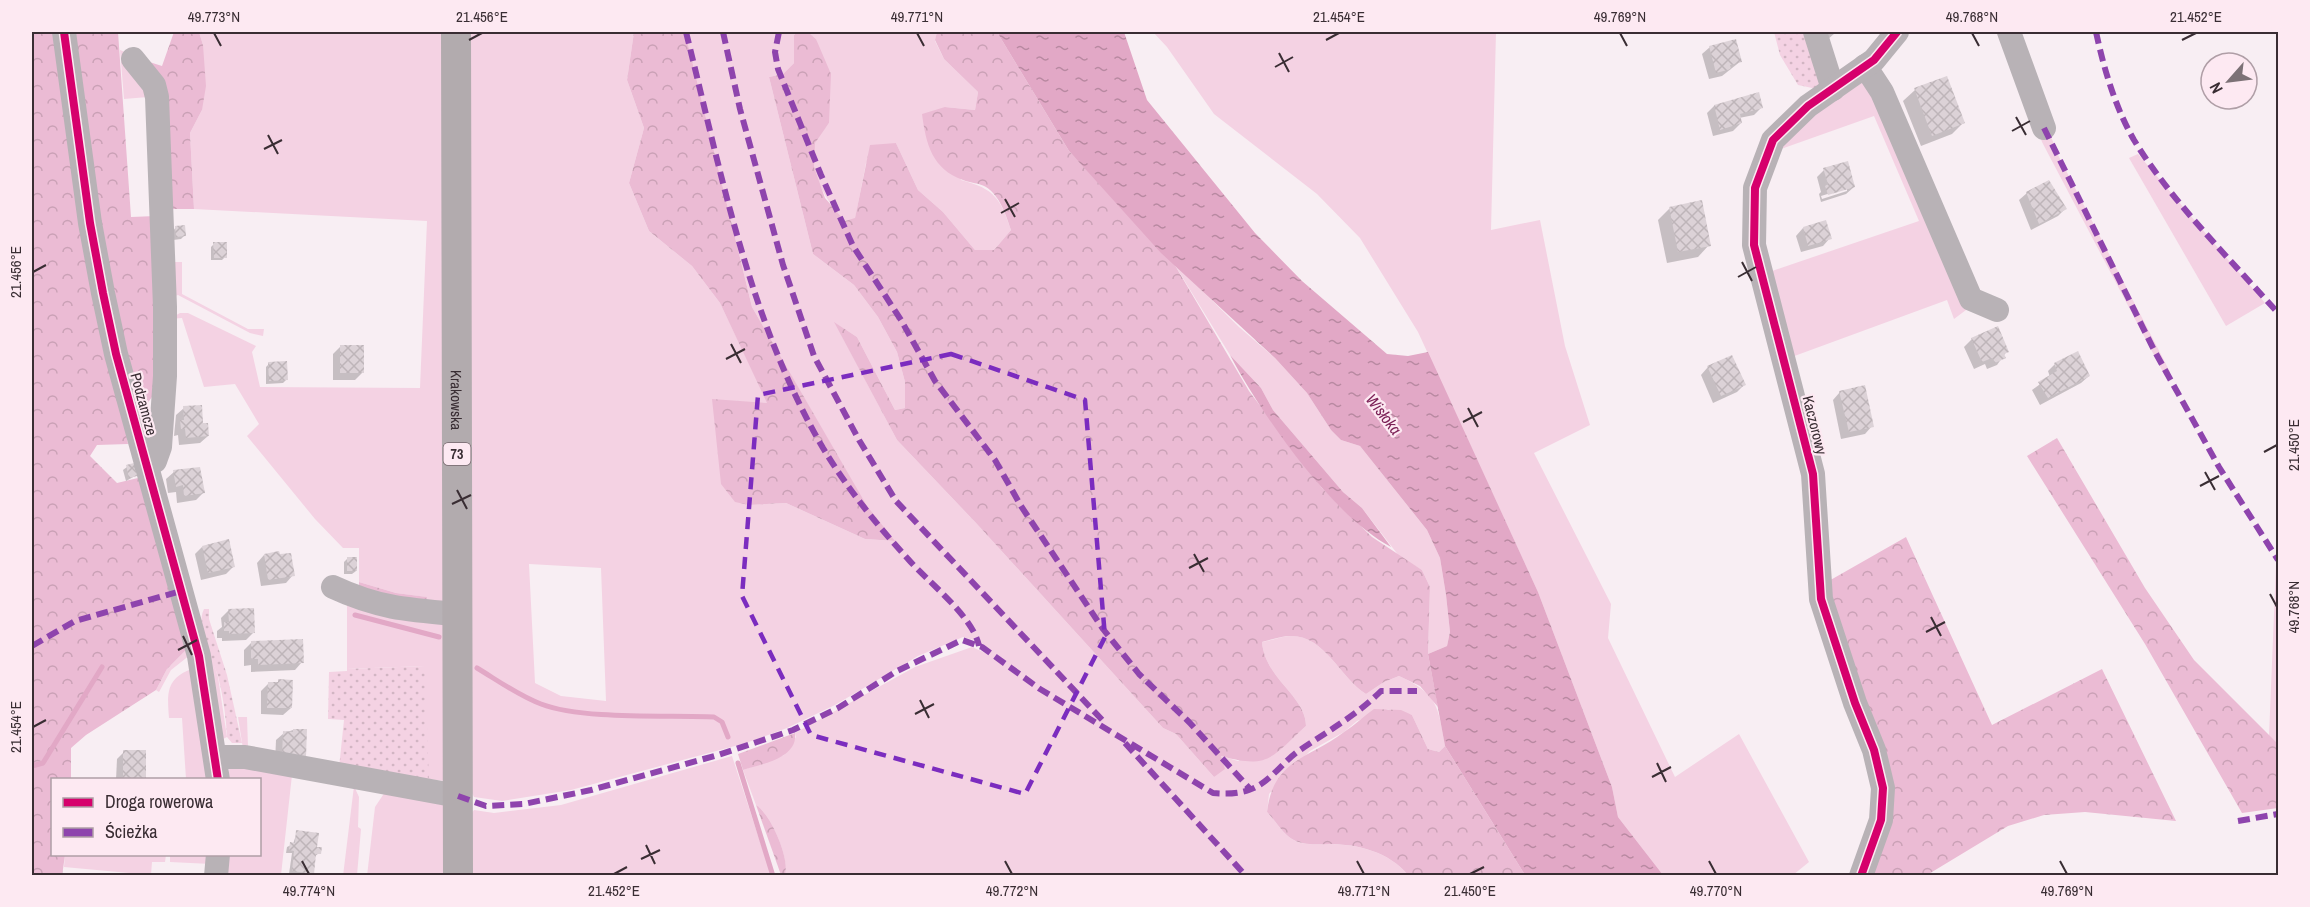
<svg xmlns="http://www.w3.org/2000/svg" width="2310" height="907" viewBox="0 0 2310 907" font-family="'Archivo Narrow',sans-serif">
	<style>
		.grass { fill: #f4d2e3; fill-rule: evenodd }
		.forest { fill: url(#forest-crowns) }
		.park { fill: url(#park-dots) }
		.water { fill: url(#water-ripples) }
		.shadow { fill: #0003; fill-rule: evenodd }
		.lines { fill: none; stroke-linecap: round; stroke-linejoin: round }
		.stream { stroke: #e2a8c6; stroke-width: 5 }
		.building { fill: url(#building-cross-hatch) }
		.minor { stroke: #b8b2b6; stroke-width: 24 }
		.major { stroke: #b2abae; stroke-width: 30 }
		.quiet { stroke: #8e44ad; stroke-width: 6; stroke-dasharray: 12 6; stroke-linecap: butt }
		.cycleway-casing { stroke: #fde9f2; stroke-width: 11 }
		.cycleway { stroke: #d6006c; stroke-width: 8 }
		.marked { fill: none; stroke: #7b2cbf; stroke-width: 4.5; stroke-dasharray: 12 8; stroke-linejoin: round }
		.ticks { fill: none; stroke: #392d33; stroke-width: 2 }
		.labels { text-anchor: middle; dominant-baseline: central; stroke-width: 4.5; stroke-linejoin: round; paint-order: stroke }
		.shield { fill: #fde9f2; stroke: #74656c; stroke-width: 1.5 }
		.shield-label { font-size: 14px; font-weight: bold; fill: #392d33 }
		.street-label { font-size: 15px; fill: #392d33; stroke: #fde9f2 }
		.water-label { font-size: 16px; font-style: italic; fill: #7c2157; stroke: #fde9f2 }
		.neatline { fill: none; stroke: #392d33; stroke-width: 2 }
		.ticks-label { font-size: 15px; text-anchor: middle; fill: #392d33 }
	</style>
	<defs>
		<pattern id="forest-crowns" width="20" height="18" patternUnits="userSpaceOnUse" patternTransform="scale(1.5)"><rect width="20" height="18" fill="#ebbbd4"/><path d="M2 6a3 3 0 1 1 6 0M12 15a3 3 0 1 1 6 0" fill="none" stroke="#caa1b6"/></pattern>
		<pattern id="park-dots" width="8" height="8" patternUnits="userSpaceOnUse" patternTransform="scale(1.5)"><rect width="8" height="8" fill="#f4d2e3"/><path d="M2 2h.1M6 6h.1" fill="none" stroke="#d2b5c3" stroke-width="1.8" stroke-linecap="round"/></pattern>
		<pattern id="water-ripples" width="26" height="14" patternUnits="userSpaceOnUse" patternTransform="scale(1.5)"><rect width="26" height="14" fill="#e2a8c6"/><path d="M2 4q2-2 4 0t4 0M15 11q2-2 4 0t4 0" fill="none" stroke="#b889a1"/></pattern>
		<pattern id="building-cross-hatch" width="8" height="8" patternUnits="userSpaceOnUse" patternTransform="scale(1.5)"><rect width="8" height="8" fill="#dcd2d7"/><path d="M0 0l8 8M0 8l8-8" fill="none" stroke="#beb5b9"/></pattern>
	</defs>
	<rect width="100%" height="100%" fill="#f8eef3"/>
	<g class="grass">
		<path d="M199,32H443L444,603L423,607L426,597L396,593L359,582V548H343L315,519L247,436L259,424L235,384L204,387L182,318L169,319L180,313H188L256,346L252,352L260,387L420,388L427,221L194,209L190,133L202,110L203,45Z"/>
		<path d="M468,32H634L627,80L644,128L629,183L649,231L692,266L720,303L768,403L749,505L786,503L865,539L894,541L867,507L752,307L685,32H797L794,35V63L783,74L769,77L813,254L854,285L878,317L897,352L905,382V408L895,410L857,337L835,323L897,440L976,523L1163,728L1176,734L1214,777L1221,756L1238,761L1291,739L1306,726C1306,696 1265,679 1262,642C1271,641 1281,636 1290,636C1325,635 1340,678 1366,694L1384,682L1399,676C1438,694 1438,706 1445,746L1439,752L1428,749L1412,715L1388,709L1357,721L1344,732L1310,751L1269,794L1267,812C1275,820 1283,834 1292,839C1302,846 1317,844 1328,844C1358,844 1389,852 1408,875H785C790,859 771,814 756,805L743,770L784,755L796,737L795,733L915,667L972,647L990,655L977,641L963,637L918,656L835,705L787,728L746,743L571,790L502,801L474,797L472,793ZM529,564L601,568L606,701L561,696L535,683Z"/>
		<path d="M808,32H937L935,41L944,59L978,92L975,110L945,107L961,180C995,189 1000,198 1011,230L994,250H975L943,212L918,190L896,143L866,163L855,219L845,221C827,201 806,172 815,143C817,136 825,129 829,123L816,39Z"/>
		<path d="M1153,32H1496L1491,230L1540,220L1565,346L1590,425L1534,453L1611,604L1608,638L1675,777L1739,734L1809,862L1793,875H1663L1618,817L1612,787L1538,592L1418,332L1360,238L1317,194L1214,114L1167,47Z"/>
		<path d="M120,50L127,53L148,97L124,99Z"/>
		<path d="M1864,81L1974,304L1954,319L1947,300L1789,358L1772,271L1919,221L1874,116L1781,149L1795,129Z"/>
		<path d="M2047,126L2058,155L2170,372L2165,376L2042,142L2038,130Z"/>
		<path d="M2138,154L2265,303L2226,326L2129,158Z"/>
		<path d="M168,262H182V294L248,329H264L263,336L250,333L178,295L169,298Z"/>
		<path d="M1173,262L1239,327L1275,358L1307,393L1331,430L1341,440L1360,446L1427,530L1440,558L1446,595L1450,632L1447,646L1428,654L1430,587L1422,570L1399,556L1362,508L1343,492L1273,410L1261,388L1230,355Z"/>
		<path d="M2276,565L2278,567V744L2269,736Z"/>
		<path d="M347,601L444,624L445,781L343,769L425,666L347,669Z"/>
		<path d="M208,646L218,677L227,737L223,739Z"/>
		<path d="M187,649L190,655L171,670L159,692L156,690L167,669Z"/>
		<path d="M194,668L211,779H186L182,718H169C167,692 166,678 194,668Z"/>
		<path d="M238,717H247L248,747L243,749Z"/>
		<path d="M732,756L771,875L469,876L471,814L474,810L494,813L561,805Z"/>
		<path d="M230,766L292,775L281,875L224,876L226,855L260,854V780L227,779Z"/>
		<path d="M354,786L359,797L358,827L361,829L357,875L343,876Z"/>
		<path d="M385,792L443,801L446,875L367,876L375,807Z"/>
		<path d="M65,855V854L166,855L165,862H152L151,875L64,867Z"/>
		<path d="M170,855H211V864L170,862Z"/>
	</g>
	<g class="forest">
		<path d="M32,32H60L128,444L97,445L90,456L117,483L142,477L187,649L167,669L156,690L86,735L71,748V779L52,780V854L65,855L62,876L32,875Z"/>
		<path d="M72,32H118L131,217L156,216L154,394L140,414C109,288 86,160 72,32Z"/>
		<path d="M174,32H199L203,45L206,86L202,110L190,133L194,209H167L140,59L162,66Z"/>
		<path d="M634,32H685L752,307L867,506L895,541L865,539L786,503L749,505L735,502L721,484L712,399L767,403L720,303L692,266L649,231L629,183L644,128L627,80Z"/>
		<path d="M797,32H808L816,39L831,74L829,123L815,143L814,167L825,198L845,221L855,218L870,145L896,143L918,190L943,212L975,250H994L1011,230C1006,215 1000,196 986,187C980,183 970,183 963,180C932,169 926,144 922,114L945,107L975,110L978,92L944,59L935,40L937,32H997L1069,151L1173,262L1249,391L1322,488L1372,537L1422,570L1430,587L1428,654L1438,707L1420,686L1399,676L1384,682L1366,694C1340,678 1325,635 1290,636C1282,636 1270,640 1262,642C1265,679 1306,696 1306,726C1272,756 1270,770 1221,756L1225,769L1214,777L1176,734L1163,728L976,523L897,440L834,322L857,337L895,410L905,408V382L897,352L878,317L854,285L813,254L769,77L783,74L794,63V35Z"/>
		<path d="M2057,438L2145,588L2194,660L2278,744V808L2242,813L2145,644L2027,456Z"/>
		<path d="M1906,537L1992,725L2102,669L2176,821L2085,812L2044,815L2008,826L1927,875H1867L1891,805L1827,582Z"/>
		<path d="M359,582L396,593L427,597L423,607L359,595Z"/>
		<path d="M1374,709L1401,710L1412,715L1428,749L1439,752L1445,746L1525,875H1408C1389,852 1358,844 1329,844C1317,844 1303,846 1292,839C1283,834 1275,820 1267,812C1273,759 1309,759 1344,732C1355,725 1364,716 1374,709Z"/>
		<path d="M795,733C798,758 762,764 743,770L738,754Z"/>
		<path d="M756,805C771,814 790,859 785,875H781Z"/>
	</g>
	<g class="park">
		<path d="M1774,32H1811L1824,84L1817,89L1798,85L1780,55Z"/>
		<path d="M204,609H209V619L227,675L242,743H232L227,737C226,716 223,696 218,676C212,658 195,627 204,609Z"/>
		<path d="M425,666L429,783L339,768L344,720L328,719L329,672L347,671V669Z"/>
	</g>
	<g class="water">
		<path d="M997,32H1124L1147,100L1255,233L1302,281L1387,354L1408,356L1428,352L1538,592L1612,787L1618,817L1663,875H1525L1445,746L1428,654L1447,646L1450,632L1446,595L1440,558L1427,530L1360,446L1341,440L1331,430L1307,393L1275,358L1161,253L1069,151Z"/>
		<path d="M1230,355L1261,388L1273,410L1343,492L1362,508L1391,547C1332,516 1261,414 1230,355Z"/>
	</g>
	<g class="shadow">
		<path d="M1812,32H1834L1835,33L1827,40Z"/>
		<path d="M1710,47L1741,61L1722,76L1709,79L1702,54Z"/>
		<path d="M1915,90L1963,123L1952,134L1921,146L1903,101Z"/>
		<path d="M1714,106L1762,107L1754,115L1739,118L1741,123L1733,131L1713,136L1707,113Z"/>
		<path d="M1824,170L1854,187L1846,194L1821,202L1819,194L1821,192L1817,177ZM1847,188V191L1822,199L1821,196Z"/>
		<path d="M2027,193L2065,209L2058,216L2031,230L2019,200Z"/>
		<path d="M1670,208L1709,245L1698,257L1667,263L1658,220Z"/>
		<path d="M176,227L184,236L181,239L173,240V231Z"/>
		<path d="M1803,228L1830,238L1823,246L1801,252L1796,236Z"/>
		<path d="M214,244L225,257L222,260H211V247Z"/>
		<path d="M1972,339L2007,351L1997,365L1987,369L1985,364L1974,369L1964,347Z"/>
		<path d="M341,346L362,373L355,380H333V354Z"/>
		<path d="M269,364L286,380L283,383L266,384V367Z"/>
		<path d="M2055,364L2089,376L2081,383L2040,405L2032,390L2050,377L2048,371Z"/>
		<path d="M1708,367L1744,385L1737,392L1713,403L1701,375Z"/>
		<path d="M1840,392L1872,426L1865,434L1841,439L1833,400Z"/>
		<path d="M184,408L208,436L200,443L179,445L178,435L174,436L176,415Z"/>
		<path d="M127,467L135,476L126,481L123,470Z"/>
		<path d="M174,472L203,493L196,500L177,503L176,492L168,493L166,479Z"/>
		<path d="M202,547L233,567L226,574L201,580L195,554Z"/>
		<path d="M264,555L293,575L286,583L261,586L257,563Z"/>
		<path d="M347,559L356,571L352,574H344V562Z"/>
		<path d="M229,610L254,632L246,640L222,641V638H217V631L222,627L221,618Z"/>
		<path d="M251,643L302,662L295,670L251,672V665L244,666V650Z"/>
		<path d="M269,683L291,708L283,715L261,714V691Z"/>
		<path d="M293,730L306,731L275,763L276,740L284,733Z"/>
		<path d="M124,752L144,780H116L117,759Z"/>
		<path d="M297,832L319,853L314,857L310,876L289,874L292,853H286L287,847L293,844Z"/>
	</g>
	<g class="lines">
		<g class="stream">
			<path d="M355,615L439,637"/>
			<path d="M477,668C497,680 519,696 541,704C583,720 666,715 714,717L722,722L728,737"/>
			<path d="M738,763L773,876"/>
			<path d="M32,766L43,763L102,667"/>
		</g>
	</g>
	<g class="building">
		<path d="M1736,39L1742,62L1730,65L1731,69L1716,73L1709,46Z"/>
		<path d="M1947,76L1965,123L1932,136L1914,88Z"/>
		<path d="M1759,92L1763,108L1740,114L1742,123L1720,130L1714,105Z"/>
		<path d="M1848,161L1855,187L1828,195L1825,186L1828,184L1823,168Z"/>
		<path d="M2049,180L2067,209L2039,224L2026,192Z"/>
		<path d="M1702,200L1711,246L1678,252L1669,207Z"/>
		<path d="M1826,220L1832,239L1808,246L1803,227Z"/>
		<path d="M185,225L186,236L176,237L175,226Z"/>
		<path d="M213,242H227V258H214Z"/>
		<path d="M1998,326L2009,352L2004,354L2006,358L1995,363L1992,358L1982,362L1971,338Z"/>
		<rect x="340" y="345" width="24" height="28"/>
		<path d="M2078,351L2090,376L2048,398L2038,382L2057,371L2054,363Z"/>
		<path d="M1732,355L1746,385L1721,396L1707,366Z"/>
		<path d="M287,361L288,380L269,381L268,362Z"/>
		<path d="M1865,385L1874,427L1849,432L1839,391Z"/>
		<path d="M202,405L203,423H208L209,436L186,438L185,429H181L180,420H184L183,406Z"/>
		<path d="M134,463L137,476L129,478L126,465Z"/>
		<path d="M200,467L205,493L184,496L183,485L176,487L173,470Z"/>
		<path d="M229,539L235,567L208,573L202,546Z"/>
		<path d="M279,551L280,554L291,553L295,576L268,580L264,554Z"/>
		<rect x="347" y="557" width="10" height="14"/>
		<path d="M254,608L255,633L229,634V631H224V622H229L228,609Z"/>
		<path d="M303,639L304,663L258,665V659H251V641Z"/>
		<path d="M278,679L293,680L292,708H267L268,682H278Z"/>
		<path d="M293,729H307L306,757L282,756L283,731L293,732Z"/>
		<rect x="123" y="750" width="23" height="30"/>
		<path d="M296,830L319,833L317,847H322L321,854H316L314,874L292,871L294,851L289,850L290,842L295,843Z"/>
	</g>
	<g class="lines">
		<g class="minor">
			<path d="M64,32L90,223L103,293L116,354L199,656L218,780"/>
			<path d="M1815,32L1833,89"/>
			<path d="M2009,32L2044,128"/>
			<path d="M133,59L154,85L157,97L165,307V376L160,447L155,461L146,465"/>
			<path d="M1865,66L1882,92L1971,299L1997,310"/>
			<path d="M333,587C378,608 408,610 457,614"/>
			<path d="M216,757H245L458,796"/>
			<path d="M216,876L218,854"/>
			<path d="M1861,876L1881,820L1883,788L1874,750L1855,703L1821,599L1813,474L1754,245L1755,188L1773,140L1808,106L1874,60L1897,32"/>
		</g>
		<path class="major" id="s1" d="M456,32L458,876"/>
		<g class="quiet">
			<path d="M686,32C721,172 749,321 823,448C847,488 876,524 908,559C928,582 973,616 979,646"/>
			<path d="M723,32L740,109L783,265L814,356L859,440L896,501L1106,724"/>
			<path d="M779,32L775,52L778,69L821,175L853,246L901,320L935,381L995,460L1021,506L1103,629L1139,674L1189,722L1251,790"/>
			<path d="M2096,32C2104,69 2115,107 2134,140C2171,201 2230,259 2278,313"/>
			<path d="M2044,128L2154,350L2219,467L2278,560"/>
			<path d="M32,646L75,621L181,591"/>
			<path d="M1125,743L1246,876"/>
			<path d="M458,796L486,806L524,804L591,790L718,755L793,730L838,708L897,671L962,640L982,647L1040,689L1213,793C1225,794 1237,794 1249,790C1270,783 1282,762 1300,750C1328,731 1357,715 1381,691H1417"/>
			<path d="M2238,821L2278,814"/>
		</g>
		<g class="cycleway-casing">
			<g id="cycleway">
				<path d="M64,32L90,223L103,293L116,354L199,656L218,780"/>
				<path d="M1861,876L1881,820L1883,788L1874,750L1855,703L1821,599L1813,474L1754,245L1755,188L1773,140L1808,106L1874,60L1897,32"/>
			</g>
		</g>
		<use href="#cycleway" class="cycleway"/>
	</g>
	<path class="marked" d="M951,354L1085,400L1105,637L1025,794L811,735L742,596L758,395Z"/>
	<path class="ticks" d="M214,33L221,46M917,33L924,46M1620,33L1627,46M1972,33L1979,46M469,40L482,33M1326,40L1339,33M2182,40L2196,33M1279,53L1289,72M1275,67L1293,57M2016,117L2026,135M2012,131L2030,121M268,135L278,154M264,149L282,140M1005,199L1015,217M1001,213L1019,203M1742,262L1752,281M33,272L46,265M1738,277L1756,267M731,344L741,363M726,359L745,349M1468,408L1478,427M1463,422L1482,412M2264,452L2277,445M2205,472L2215,490M2200,486L2219,476M457,490L467,509M452,504L471,495M1194,554L1204,572M1189,568L1208,558M2270,594L2277,607M1931,617L1941,636M1926,632L1945,622M183,636L192,655M178,650L197,640M920,700L929,718M915,714L934,704M33,727L46,720M1657,763L1666,782M1652,777L1671,767M646,845L655,864M641,859L660,850M302,861L309,874M1005,861L1012,874M1357,861L1364,874M1709,861L1716,874M2060,861L2067,874M614,874L627,867M1470,874L1484,867"/>
	<g class="labels">
		<rect class="shield" x="443.5" y="443" width="27" height="22" rx="4.5"/>
		<g class="shield-label">
			<text x="457" y="454">73</text>
		</g>
		<g class="street-label">
			<text stroke="none"><textPath href="#s1" startOffset="368">Krakowska</textPath></text>
			<text transform="translate(144 404) rotate(75)">Podzamcze</text>
			<text transform="translate(1815 425) rotate(76)">Kaczorowy</text>
		</g>
		<g class="water-label">
			<text transform="translate(1384 414) rotate(52)">Wisłoka</text>
		</g>
	</g>
	<rect width="2310" height="907" fill="none" stroke="#fde9f2" stroke-width="66"/>
	<rect x="51" y="778" width="210" height="78" fill="#fde9f2" stroke="#af9ea6" stroke-width="1.5"/>
	<rect x="63" y="798" width="30" height="9" fill="#d6006c" stroke="#af9ea6" stroke-width="1.5"/>
	<text x="105" y="808" font-size="18" fill="#392d33">Droga rowerowa</text>
	<rect x="63" y="828" width="30" height="9" fill="#8e44ad" stroke="#af9ea6" stroke-width="1.5"/>
	<text x="105" y="838" font-size="18" fill="#392d33">Ścieżka</text>
	<g transform="translate(2229 81) rotate(242)"><circle r="28" fill="#fde9f2" stroke="#af9ea6" stroke-width="1.5"/>
	<path d="M0-4.5L10 22L0 15L-10 22Z" fill="#7c7176"/>
	<text y="-9" font-size="16" font-weight="bold" text-anchor="middle" fill="#392d33">N</text>
	</g>
	<rect x="33" y="33" width="2244" height="841" class="neatline"/>
	<g class="ticks-label">
		<text x="214" y="22">49.773°N</text>
		<text x="482" y="22">21.456°E</text>
		<text x="917" y="22">49.771°N</text>
		<text x="1339" y="22">21.454°E</text>
		<text x="1620" y="22">49.769°N</text>
		<text x="1972" y="22">49.768°N</text>
		<text x="2196" y="22">21.452°E</text>
		<text transform="translate(16 272) rotate(-90)" y="5">21.456°E</text>
		<text transform="translate(2294 445) rotate(-90)" y="5">21.450°E</text>
		<text transform="translate(2294 607) rotate(-90)" y="5">49.768°N</text>
		<text transform="translate(16 727) rotate(-90)" y="5">21.454°E</text>
		<text x="309" y="896">49.774°N</text>
		<text x="614" y="896">21.452°E</text>
		<text x="1012" y="896">49.772°N</text>
		<text x="1364" y="896">49.771°N</text>
		<text x="1470" y="896">21.450°E</text>
		<text x="1716" y="896">49.770°N</text>
		<text x="2067" y="896">49.769°N</text>
	</g>
</svg>
